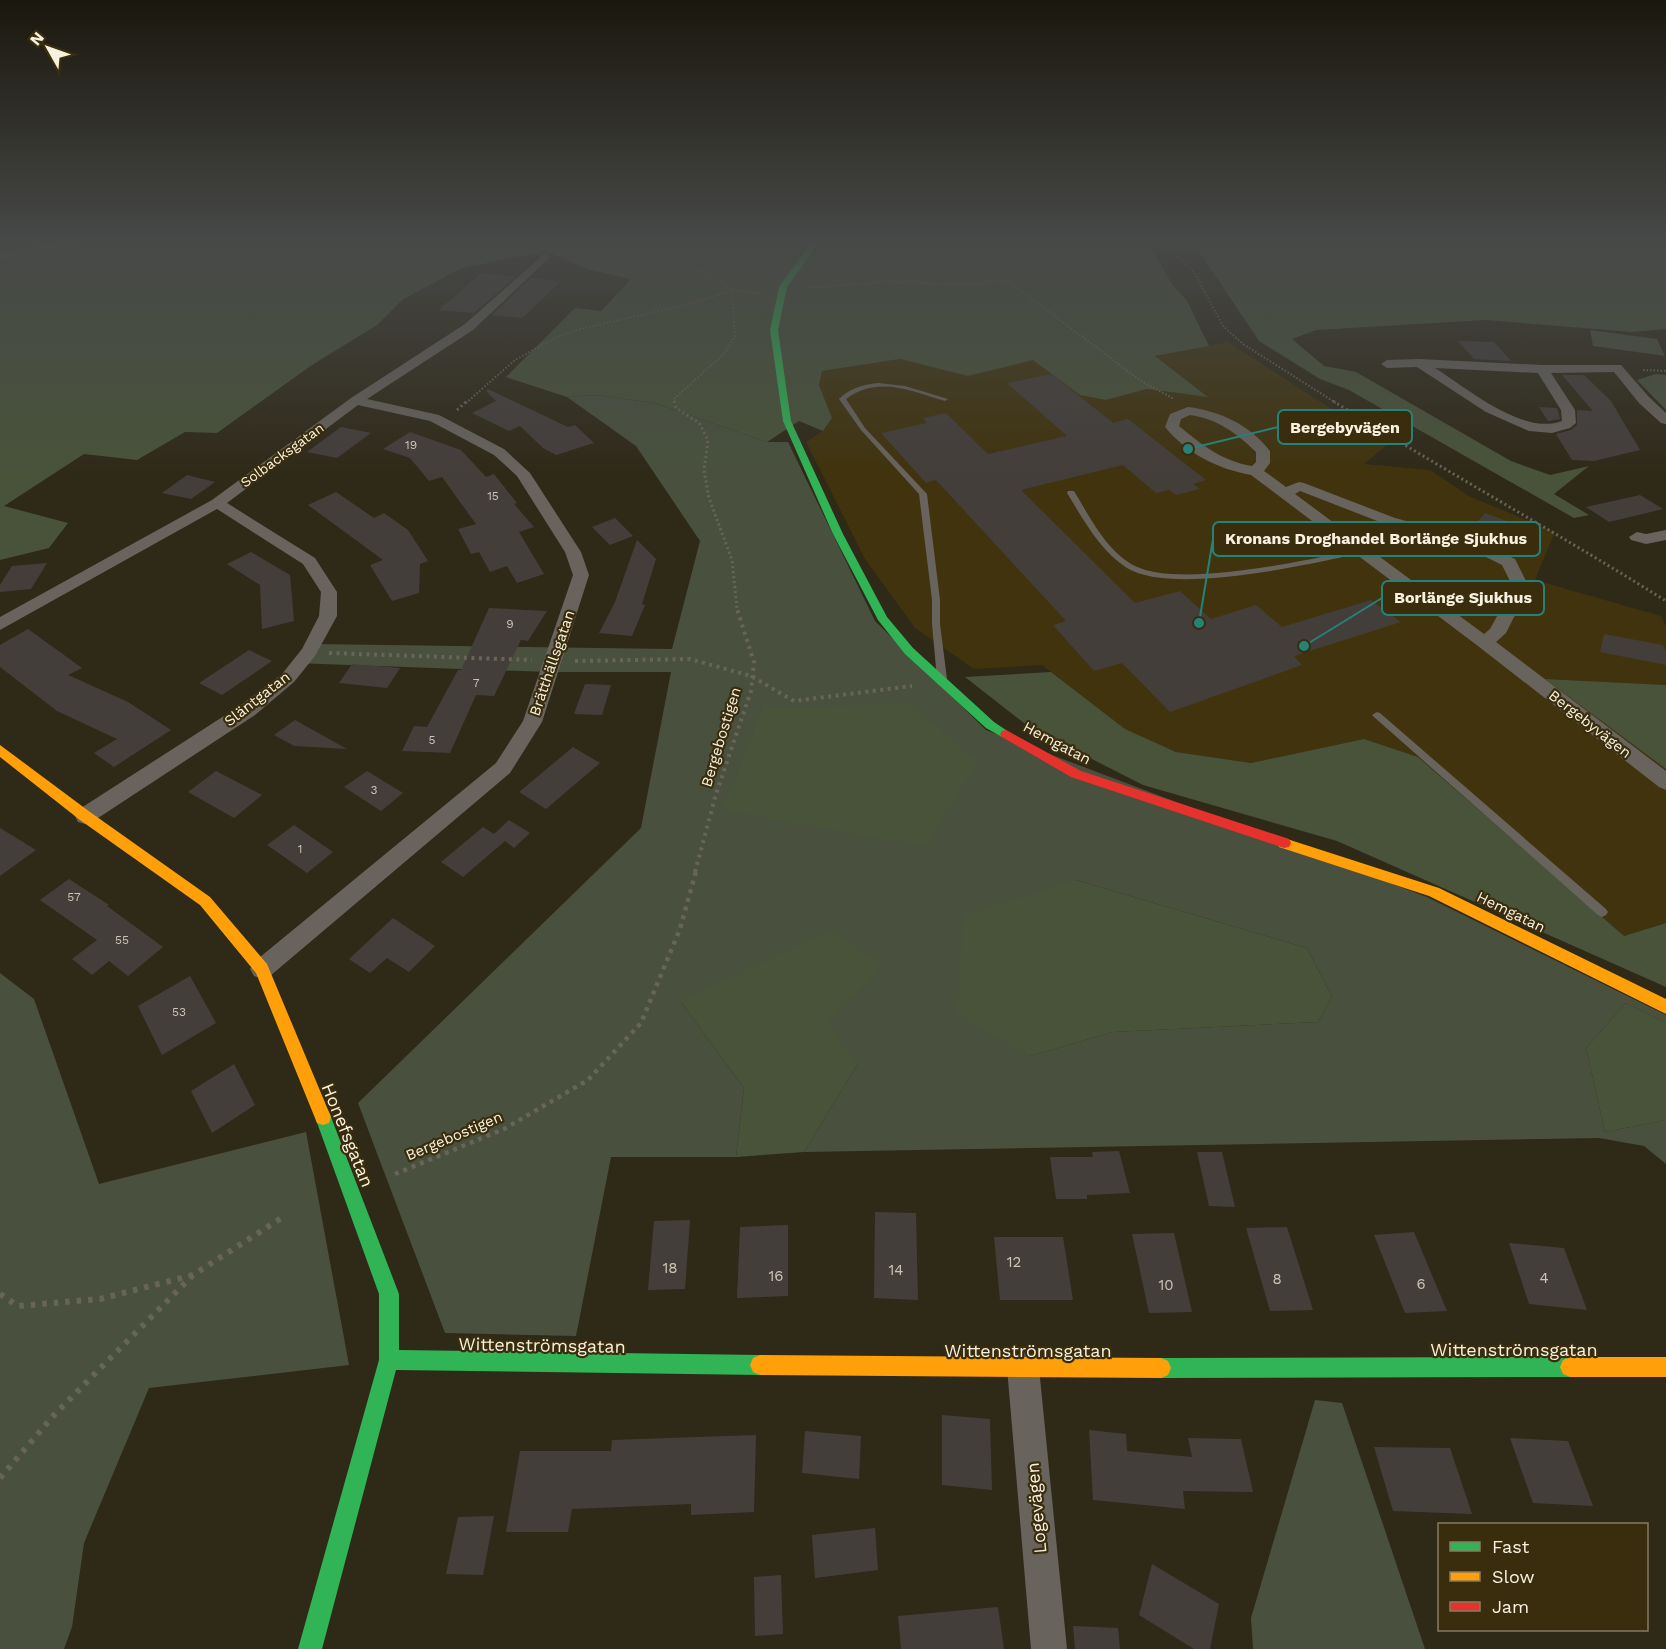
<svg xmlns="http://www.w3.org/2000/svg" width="1666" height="1649" viewBox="0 0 1666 1649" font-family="'Work Sans',sans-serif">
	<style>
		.built { fill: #40330e }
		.green { fill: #49513e; fill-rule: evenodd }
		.forest { fill: #49533a }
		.building { fill: #443e3b }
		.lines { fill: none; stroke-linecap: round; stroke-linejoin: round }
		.path-far4 { stroke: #68645a; stroke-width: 2; stroke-dasharray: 1.5 2; stroke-linecap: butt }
		.path-far3 { stroke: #68645a; stroke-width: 3; stroke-dasharray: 2 3; stroke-linecap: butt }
		.path-far2 { stroke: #68645a; stroke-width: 4; stroke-dasharray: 3 4.5; stroke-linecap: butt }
		.path-far1 { stroke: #68645a; stroke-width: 4.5; stroke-dasharray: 4 5; stroke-linecap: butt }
		.path { stroke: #68645a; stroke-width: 6; stroke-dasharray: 4.5 7; stroke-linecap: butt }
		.lane { fill: #68635d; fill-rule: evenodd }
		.street { fill: #68635d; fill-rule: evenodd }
		.fast { fill: #30b455; fill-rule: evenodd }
		.slow { fill: #ff9f0a; fill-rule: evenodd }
		.jam { fill: #e5322d; fill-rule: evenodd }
		.labels { text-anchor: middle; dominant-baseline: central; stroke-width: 4.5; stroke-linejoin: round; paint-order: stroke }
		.number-label { font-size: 12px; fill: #ccc4b7 }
		.far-street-label { font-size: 14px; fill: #f9f1e0; stroke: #392d0e }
		.street-label { font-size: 15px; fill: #f9f1e0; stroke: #392d0e }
		.near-number-label { font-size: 15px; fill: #ccc4b7 }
		.near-street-label { font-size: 18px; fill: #f9f1e0; stroke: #392d0e }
		.leader { fill: none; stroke: #268279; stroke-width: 2 }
		.callout-dot { fill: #268279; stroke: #392d0e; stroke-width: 2 }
		.callout { fill: #392d0e; stroke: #268279; stroke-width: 2 }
		.callout-label { font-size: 16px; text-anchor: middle; font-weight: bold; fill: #f9f1e0 }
	</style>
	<rect width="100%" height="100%" fill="#2f2918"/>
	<path class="built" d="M1228,342L1387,445L1364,464L1430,470L1469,496L1555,532L1535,580L1661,616L1666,626V685L1546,679L1666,769V923L1624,936L1418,757L1364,739L1251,763L1176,752L1125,729L1042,665L974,669L915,628L865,559L806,442L823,431L832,418L819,385L822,371L900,359L968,376L1033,359L1080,395L1106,400L1147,389L1207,396L1155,356Z"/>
	<g class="green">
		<path d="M1590,330L1657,339L1665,356L1593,346Z"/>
		<path d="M1656,374L1666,375V410L1637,380Z"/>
		<path d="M596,395L655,403L767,442H788L875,621L986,730L1427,897L1666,1015V1023L1626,1003L1586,1048L1605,1132L1666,1120V1164L1644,1146L1599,1138L804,1152L857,1065L681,1002L744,1088L736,1157H611L576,1336L445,1333L358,1103L641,828L671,672H548L294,663L314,644L672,649L700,541L636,446L567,397ZM762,708H804L724,809ZM1076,880L1307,948L1332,997L1318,1022L1113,1032L1030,1056Z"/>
		<path d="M0,973L34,999L99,1184L306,1132L349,1365L149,1388L84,1543L72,1627L64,1649H0Z"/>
		<path d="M1315,1400L1342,1403L1425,1649H1253L1251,1618Z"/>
	</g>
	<g class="forest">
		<path d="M0,242H1148L1172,284L1187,301L1209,346L1155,356L1208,397L1147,389L1106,400L1080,395L1033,360L968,376L900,359L822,371L819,385L832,418L823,431L799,421L767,442L655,403L596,395L567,397L506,377L575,308L601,311L631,279L587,269L546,251L462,268L403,299L377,325L312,365L217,433L185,432L137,460L84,454L4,506L68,523L49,548L0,560Z"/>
		<path d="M1193,242H1666V329L1632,332L1485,320L1316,330L1292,339L1324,366L1356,372L1511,461L1550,475L1589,466L1554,494L1589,515L1574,518L1349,390L1320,379L1259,341Z"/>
		<path d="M1051,672L1125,729L1176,752L1251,763L1364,739L1418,757L1624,936L1666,923V987L1337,841L1143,785L1029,727L965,677Z"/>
		<path d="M1545,679L1666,685V769Z"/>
		<path d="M906,702L978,761L925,846L723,810L762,707L804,708Z"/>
		<path d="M1076,880L1307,948L1332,997L1318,1022L1113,1032L1030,1056L957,1015L963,916Z"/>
		<path d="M830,930L883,966L826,1021L857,1065L804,1152L736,1157L744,1088L681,1002Z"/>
		<path d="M1626,1003L1666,1023V1120L1605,1132L1586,1048Z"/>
	</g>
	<g class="building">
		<path d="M481,273L515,277L474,313L439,310Z"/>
		<path d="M531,278L561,281L522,318L492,315Z"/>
		<path d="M1458,341L1494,342L1511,361L1474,359Z"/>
		<path d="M1052,374L1113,423L1128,419L1206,480L1193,484L1200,489L1176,495L1169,490L1156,493L1123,465L1021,490L1135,603L1180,591L1211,619L1256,605L1282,627L1371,600L1401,622L1294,656L1302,665L1170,712L1122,663L1094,671L1053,625L1066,621L936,480L926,483L881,433L927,423L923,418L946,413L988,454L1067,436L1007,383Z"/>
		<path d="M1562,375H1584L1611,401L1640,450L1594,461L1572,460L1556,434L1571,430L1577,425V410L1593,411Z"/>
		<path d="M488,389L568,427L575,425L594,443L556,455L543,448L520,426L509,431L472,413L496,401L486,391Z"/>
		<path d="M1539,407L1557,408L1560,419L1548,421Z"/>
		<path d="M341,427L371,433L337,458L307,452Z"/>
		<path d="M410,432L461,450L486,477L494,474L517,503L514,504L534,527L519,532L544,574L517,583L507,566L490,572L479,552L471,554L458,529L476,524L442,477L429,481L410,458L383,449Z"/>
		<path d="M187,475L215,482L191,499L162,493Z"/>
		<path d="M336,492L374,518L384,513L408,530L428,561L420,564L419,593L392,601L370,565L383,560L308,505Z"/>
		<path d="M1640,495L1663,509L1609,522L1586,507Z"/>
		<path d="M1485,513L1515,524L1500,542L1469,531Z"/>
		<path d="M615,518L633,536L610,545L592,527Z"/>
		<path d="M637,540L656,559L642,604L645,605L632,636L599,633L615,602Z"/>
		<path d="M251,552L290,575L294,621L262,629L260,585L227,564Z"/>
		<path d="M47,563L31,589L0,592V585L12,566Z"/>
		<path d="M489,608L547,611L528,641L521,640L494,696L476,695L450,753L402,751L414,726L427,727L458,670H461Z"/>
		<path d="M28,629L82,668L68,675L128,702L171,730L114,767L94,753L117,739L57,711L0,667V645Z"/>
		<path d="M1604,634L1663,645L1666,652V665L1600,652Z"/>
		<path d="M249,650L272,661L222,695L199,683Z"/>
		<path d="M352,664L400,668L387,688L339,683Z"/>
		<path d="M585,684L611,685L602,715L574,714Z"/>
		<path d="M295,720L347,749L294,746L274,735Z"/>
		<path d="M573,747L600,763L546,809L519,792Z"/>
		<path d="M216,771L262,795L234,818L188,792Z"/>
		<path d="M367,771L403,793L381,811L344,787Z"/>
		<path d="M509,820L530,833L514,848L505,841L463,877L441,862L483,827L494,834Z"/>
		<path d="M294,825L333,852L307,873L267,845Z"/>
		<path d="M0,828L36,850L0,876Z"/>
		<path d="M69,879L109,905L107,906L163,947L128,976L109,961L92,975L72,959L97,940L40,900Z"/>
		<path d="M393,918L435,946L409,972L387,958L370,973L349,959Z"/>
		<path d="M190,976L216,1023L162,1055L138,1006Z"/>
		<path d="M234,1064L255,1105L212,1133L191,1091Z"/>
		<path d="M1119,1151L1130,1193L1087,1195V1199H1056L1050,1157H1093L1092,1152Z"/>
		<path d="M1197,1152H1222L1235,1207L1209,1206Z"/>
		<path d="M875,1212L916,1213L918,1300L874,1298Z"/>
		<path d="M690,1220L685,1289L648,1290L654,1221Z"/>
		<path d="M788,1225V1296L737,1298L740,1227Z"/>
		<path d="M1287,1227L1313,1310L1270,1311L1246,1228Z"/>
		<path d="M1414,1232L1447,1311L1405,1313L1374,1235Z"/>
		<path d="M1174,1233L1192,1312L1149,1313L1132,1234Z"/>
		<path d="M994,1237H1063L1073,1300H1000Z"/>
		<path d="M1509,1243L1564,1248L1587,1310L1529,1304Z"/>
		<path d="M942,1415L990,1419L992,1490L942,1485Z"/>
		<path d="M1089,1430L1126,1434L1127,1451L1192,1457L1188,1438L1241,1439L1253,1492L1183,1491L1185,1509L1093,1500Z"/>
		<path d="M805,1431L861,1436L859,1479L802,1473Z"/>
		<path d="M756,1435L754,1512L691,1515V1504L572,1509L568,1532H506L520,1451H611L612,1440Z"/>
		<path d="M1510,1438L1568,1441L1593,1506L1533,1503Z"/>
		<path d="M1374,1447L1450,1448L1472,1514L1393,1511Z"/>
		<path d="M494,1516L483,1575L446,1574L458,1517Z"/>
		<path d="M875,1528L878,1570L815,1578L812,1535Z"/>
		<path d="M1152,1564L1219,1604L1210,1649H1194L1139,1615Z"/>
		<path d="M781,1575L783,1634L755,1636L754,1577Z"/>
		<path d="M998,1607L1004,1649H901L898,1616Z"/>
		<path d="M1073,1626L1118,1628L1120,1649H1075Z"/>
	</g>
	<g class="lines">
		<g class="path-far4">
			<path d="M659,242C679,265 709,271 732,290L735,336L726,352L674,399L675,403"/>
			<path d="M956,242L1141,381L1174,399"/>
			<path d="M1167,242L1171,251L1194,272L1223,326L1243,344L1336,403"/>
			<path d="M559,252L606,245L659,243"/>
			<path d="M805,288L885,282L966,284L1007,281"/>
			<path d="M1643,370L1666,371"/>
			<path d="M466,403L515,360L555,338L576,330L694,303L732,290L763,294"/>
		</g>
		<g class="path-far3">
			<path d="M674,401L676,408L699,423L708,440L704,470L709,498L732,560L737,608"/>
			<path d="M1333,401C1443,470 1556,532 1666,601"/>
			<path d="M457,410L467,401"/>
		</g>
		<g class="path-far2">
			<path d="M329,653L532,660"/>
			<path d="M575,661L690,659L751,676L794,701L912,686"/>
			<path d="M695,872L716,794L751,691L754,662L736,606"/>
		</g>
		<path class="path-far1" d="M395,1174L504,1129L588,1080L641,1023L680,929L696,871"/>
		<g class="path">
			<path d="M0,1294L18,1306L100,1299L193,1275"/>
			<path d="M0,1478L55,1414L193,1275L286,1215"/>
		</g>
		<g class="lane">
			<path d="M878,383L905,386L948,399L945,401C911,391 878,375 846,399L865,428L927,494L940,600V624L947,679L942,682L937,679L932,624V600L919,494L861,430L839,399C850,388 862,385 878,383Z"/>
			<path d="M1068,491H1074C1090,517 1106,551 1135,566C1181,589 1310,559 1362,549L1366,551L1362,553C1309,564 1173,596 1127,568C1100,551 1083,519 1067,493Z"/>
			<path d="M1377,712L1380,713L1606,909L1608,912L1606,915L1602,917L1598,915L1374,717L1372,715Z"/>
		</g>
		<g class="street">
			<path d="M63,242H89L0,259V253Z"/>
			<path d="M544,254L549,257L548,259L473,330L367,399L439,415L504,449L530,473L581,552L589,575L542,722L510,773L270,976L262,979L254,976L250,969L254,962L496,763L523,721L573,575L565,552L517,476L494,455L430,421L358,405L227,503L315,558L337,592V616L315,656L294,682L255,715L92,822L85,824L78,822L75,816L78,810L241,705L282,674L302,649L319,616L321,592L303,564L217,509L0,630V617L212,500L351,398L465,324Z"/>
			<path d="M1419,359L1542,365H1621L1649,397L1666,413V424L1661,423L1639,403L1614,372L1551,373L1575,410L1576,423L1570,428L1552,433L1529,431L1486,412L1417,367L1387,368L1381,364L1387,360ZM1435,368L1538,373L1561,410L1562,421C1523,436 1467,388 1435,368Z"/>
			<path d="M1188,407C1220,411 1250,425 1270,451V463L1264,471L1286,487L1299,482L1304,483L1395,518L1474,539L1515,559L1529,587L1506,633L1496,642L1666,771V790L1659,787L1478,646L1251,475C1218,469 1186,453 1165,427L1170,414ZM1190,415C1218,419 1236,433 1256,452V462L1252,466C1222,461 1202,445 1179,426L1181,419ZM1300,491L1385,524L1462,545L1502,565L1513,587L1490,629L1484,634L1295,494Z"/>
			<path d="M1666,530V540L1646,544L1631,540L1629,537L1637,532L1646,534Z"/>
			<path d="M1023,1352L1034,1357L1039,1368L1067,1649H1031L1007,1368L1012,1357Z"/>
		</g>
		<g class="fast">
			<path d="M812,242H819L787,287L778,330L791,421L843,534L887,617L913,648L994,722L1012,734L1010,737H1002L986,728L905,654L878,620L833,534L783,421L770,330L779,287Z"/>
			<path d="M323,1109L329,1111L331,1117L399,1294V1350L760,1355L767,1358L770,1365L767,1372L760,1375L396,1370L322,1649H298L379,1360V1294L315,1117L317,1111Z"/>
			<path d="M1570,1357L1577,1360L1580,1367L1577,1374L1570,1377L1161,1378L1154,1375L1151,1368L1154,1361L1161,1358Z"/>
		</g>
		<g class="slow">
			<path d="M0,745L90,812L210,897L267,964L331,1117L329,1123L323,1125L317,1123L256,973L200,905L80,820L0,757Z"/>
			<path d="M1284,838L1439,888L1666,999V1014L1429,896L1279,847L1277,843L1279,839Z"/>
			<path d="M760,1355L1161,1358L1168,1361L1171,1368L1168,1375L1161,1378L760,1375L753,1372L750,1365L753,1358Z"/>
			<path d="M1570,1357H1666V1377H1570L1563,1374L1560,1367L1563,1360Z"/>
		</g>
		<path class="jam" d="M1006,730L1081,771L1289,839L1291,843L1289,847L1284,848L1071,777L1002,737L1000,734L1002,731Z"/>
	</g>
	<linearGradient id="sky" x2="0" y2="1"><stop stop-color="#1a170d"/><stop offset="0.51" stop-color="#474948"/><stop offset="1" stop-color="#474948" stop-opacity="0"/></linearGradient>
	<rect width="1666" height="473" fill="url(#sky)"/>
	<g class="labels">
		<g class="number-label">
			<text x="411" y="445">19</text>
			<text x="493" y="496">15</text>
			<text x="510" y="624">9</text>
			<text x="476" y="683">7</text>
			<text x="432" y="740">5</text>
			<text x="374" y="790">3</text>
			<text x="300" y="849">1</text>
			<text x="74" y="897">57</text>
			<text x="122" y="940">55</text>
			<text x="179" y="1012">53</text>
		</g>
		<g class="far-street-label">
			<text transform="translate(282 455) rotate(-36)">Solbacksgatan</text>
		</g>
		<g class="street-label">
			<text transform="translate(552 663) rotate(-71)">Brätthällsgatan</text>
			<text transform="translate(257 699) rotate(-38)">Släntgatan</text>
			<text transform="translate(1590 724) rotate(38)">Bergebyvägen</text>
			<text transform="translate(721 737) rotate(-73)">Bergebostigen</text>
			<text transform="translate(1057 743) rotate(28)">Hemgatan</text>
			<text transform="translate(1511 912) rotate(26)">Hemgatan</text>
			<text transform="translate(454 1136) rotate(-23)">Bergebostigen</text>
		</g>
		<g class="near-number-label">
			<text x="1014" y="1262">12</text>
			<text x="670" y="1268">18</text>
			<text x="896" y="1270">14</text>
			<text x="776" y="1276">16</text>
			<text x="1544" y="1278">4</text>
			<text x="1277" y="1279">8</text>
			<text x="1421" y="1284">6</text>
			<text x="1166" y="1285">10</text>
		</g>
		<g class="near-street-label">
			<text transform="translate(348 1135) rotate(68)">Honefsgatan</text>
			<text transform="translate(542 1345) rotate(1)">Wittenströmsgatan</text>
			<text x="1514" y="1349">Wittenströmsgatan</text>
			<text x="1028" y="1350">Wittenströmsgatan</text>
			<text transform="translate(1036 1508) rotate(-95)">Logevägen</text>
		</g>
	</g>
	<path class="leader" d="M1188 449L1278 427M1199 623L1213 539M1304 646L1382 598"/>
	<g class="callout-dot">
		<circle cx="1188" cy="449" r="6"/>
		<circle cx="1199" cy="623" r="6"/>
		<circle cx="1304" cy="646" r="6"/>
	</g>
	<g class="callout">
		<rect x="1278" y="410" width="134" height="34" rx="6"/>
		<rect x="1213" y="522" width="327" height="34" rx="6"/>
		<rect x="1382" y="581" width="162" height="34" rx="6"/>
	</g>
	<g class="callout-label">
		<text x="1345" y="433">Bergebyvägen</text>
		<text x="1376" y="544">Kronans Droghandel Borlänge Sjukhus</text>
		<text x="1463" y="603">Borlänge Sjukhus</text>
	</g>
	<rect x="1438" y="1523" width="210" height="108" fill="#392d0e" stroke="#867b62" stroke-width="1.5"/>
	<rect x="1450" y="1542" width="30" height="9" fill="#30b455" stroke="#867b62" stroke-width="1.5"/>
	<text x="1492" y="1553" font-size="18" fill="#f9f1e0">Fast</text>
	<rect x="1450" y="1572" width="30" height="9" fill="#ff9f0a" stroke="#867b62" stroke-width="1.5"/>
	<text x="1492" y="1583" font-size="18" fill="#f9f1e0">Slow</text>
	<rect x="1450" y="1602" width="30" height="9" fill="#e5322d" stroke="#867b62" stroke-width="1.5"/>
	<text x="1492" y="1613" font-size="18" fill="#f9f1e0">Jam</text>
	<g transform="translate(48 48) rotate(310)" stroke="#392d0e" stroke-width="4.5" paint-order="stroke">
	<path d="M0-4.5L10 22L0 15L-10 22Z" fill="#f9f1e0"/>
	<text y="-9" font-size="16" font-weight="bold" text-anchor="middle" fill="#f9f1e0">N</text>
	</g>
</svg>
